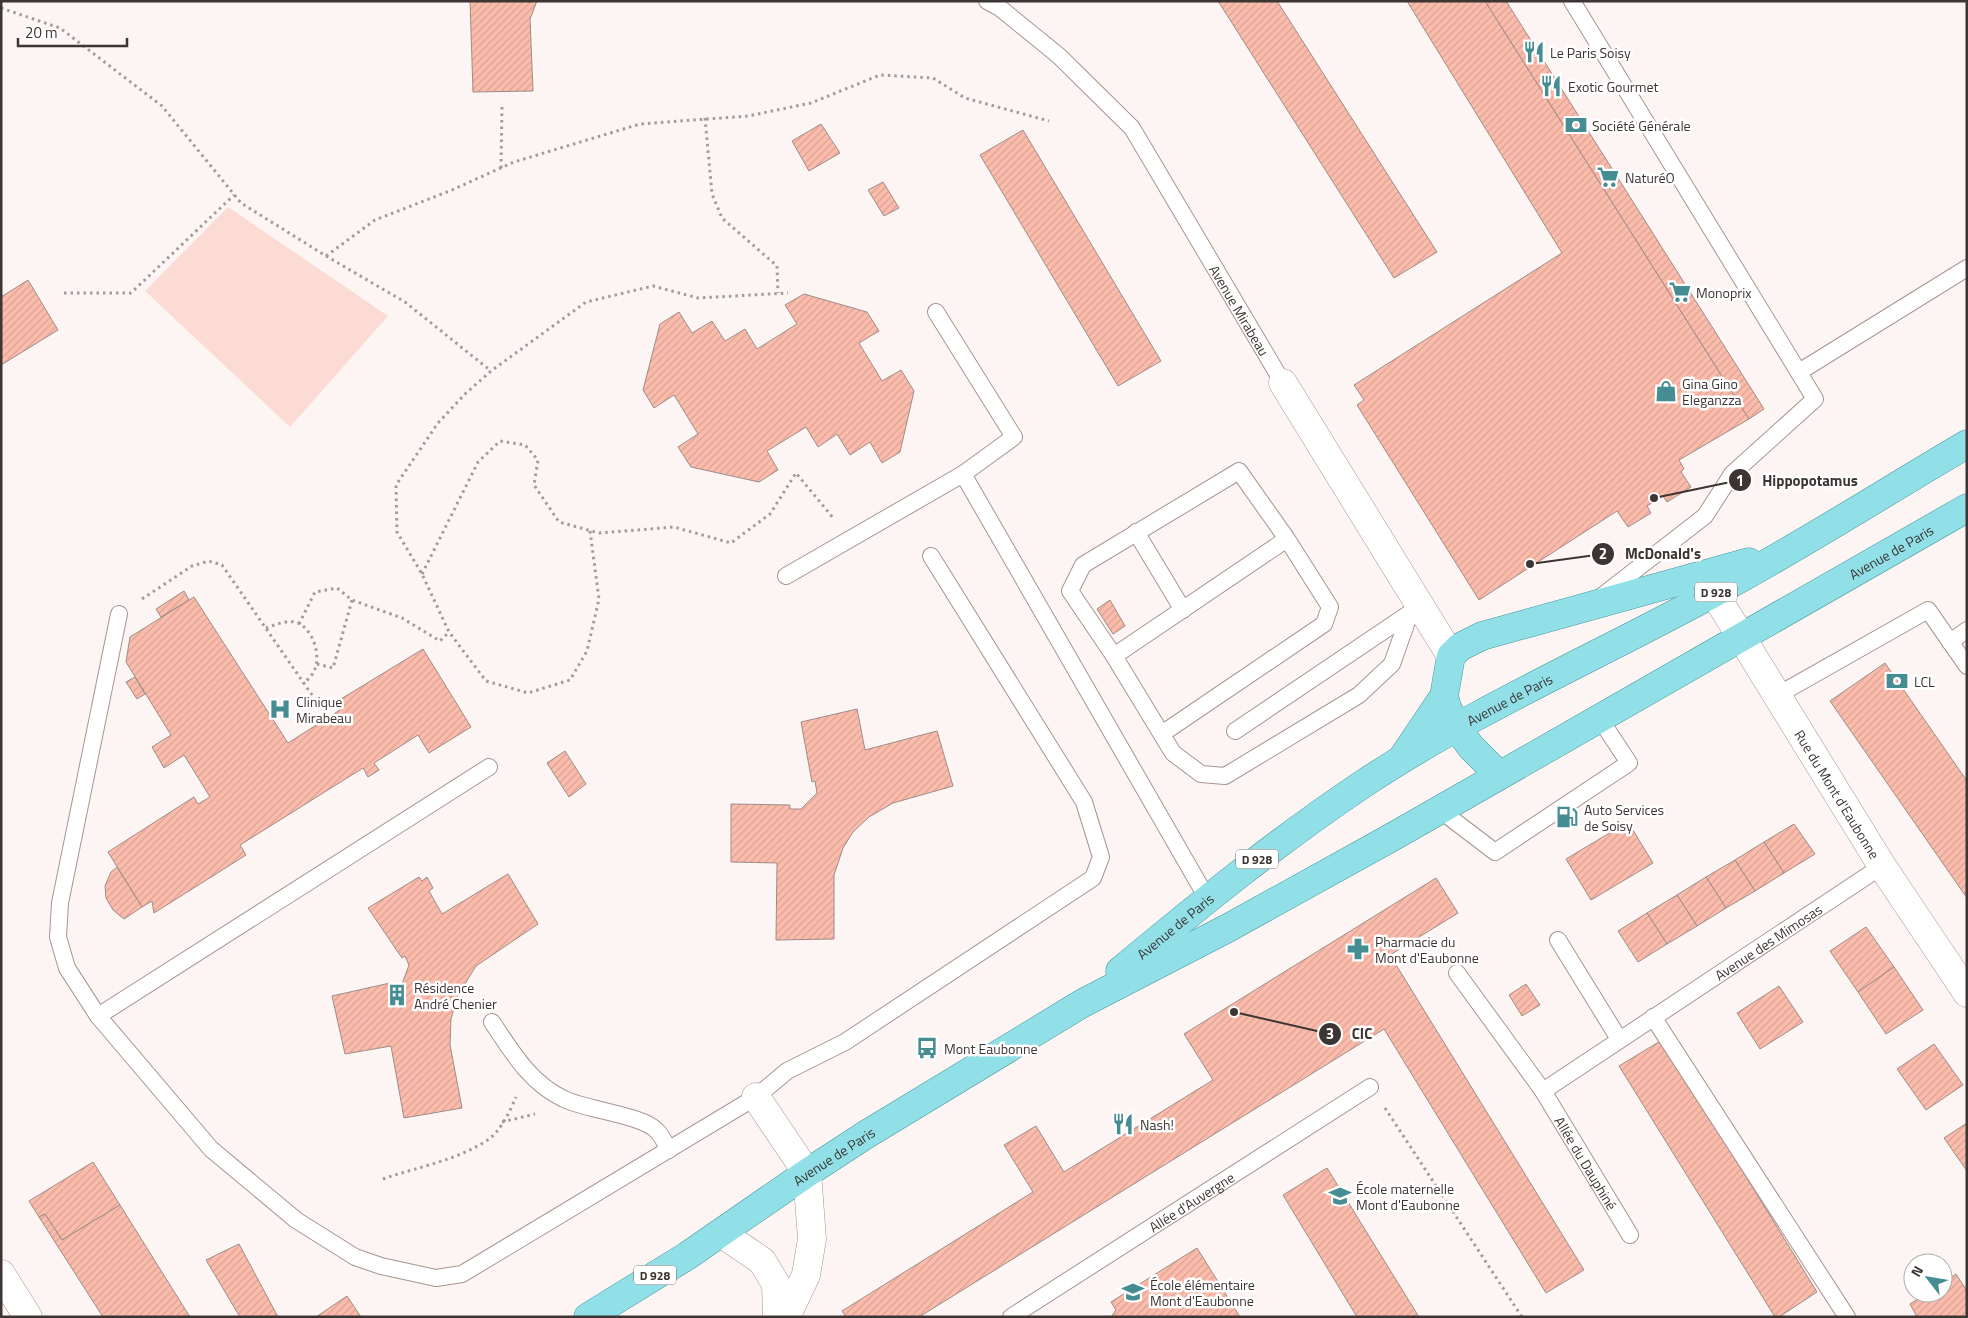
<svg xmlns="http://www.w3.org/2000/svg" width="1968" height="1318" viewBox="0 0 1968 1318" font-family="'Titillium Web',sans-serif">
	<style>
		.green { fill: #fbdbd3 }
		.building { fill: url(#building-hatch); stroke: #9e8c88 }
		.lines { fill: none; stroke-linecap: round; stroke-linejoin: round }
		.lane-casing { stroke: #a79591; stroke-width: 18 }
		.street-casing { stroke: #a79591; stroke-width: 29 }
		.primary-casing { stroke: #44969e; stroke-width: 29 }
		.path { stroke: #a39b99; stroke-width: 3; stroke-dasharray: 2.5 4; stroke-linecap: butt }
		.lane { stroke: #fff; stroke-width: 16 }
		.street { stroke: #fff; stroke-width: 28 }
		.primary { stroke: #91e0e7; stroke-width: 28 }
		.labels { text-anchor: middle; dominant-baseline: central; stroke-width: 5; stroke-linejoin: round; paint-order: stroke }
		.shield { fill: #fff; stroke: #777270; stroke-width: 1 }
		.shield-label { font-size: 12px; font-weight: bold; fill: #3d3533 }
		.poi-label { font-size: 14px; fill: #3d3533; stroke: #fff; text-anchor: start }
		.street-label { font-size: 14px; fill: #3d3533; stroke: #fff }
		.leader { fill: none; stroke: #3d3533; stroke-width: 2 }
		.callout-dot { fill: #3d3533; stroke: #fff; stroke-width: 2 }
		.mark-label { font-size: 15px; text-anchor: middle; font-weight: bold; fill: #fff }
		.callout-label { font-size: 15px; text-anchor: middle; font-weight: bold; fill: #3d3533; stroke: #fff; stroke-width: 5; stroke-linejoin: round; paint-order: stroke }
	</style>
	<defs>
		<pattern id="building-hatch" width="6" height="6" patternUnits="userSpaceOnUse" patternTransform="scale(1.25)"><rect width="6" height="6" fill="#fcbcac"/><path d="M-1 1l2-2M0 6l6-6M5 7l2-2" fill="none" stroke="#d9a294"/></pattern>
	</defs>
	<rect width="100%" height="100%" fill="#fdf5f3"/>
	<path class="green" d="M228,207L388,316L290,427L145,291Z"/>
	<g class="building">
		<path d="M470,1H537L530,19L533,91L473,92Z"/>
		<path d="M1218,1H1277L1437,252L1394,278Z"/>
		<path d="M1407,1H1485L1749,419L1679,460L1684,469L1681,472L1691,487L1667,502L1663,496L1647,506L1651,513L1628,527L1617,511L1479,600L1357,405L1364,400L1354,385L1562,253Z"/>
		<path d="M1485,1H1506L1764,409L1749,419Z"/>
		<path d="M821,124L840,153L809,171L792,141Z"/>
		<path d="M1023,130L1161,361L1118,386L980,155Z"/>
		<path d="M883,182L899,208L884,216L868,190Z"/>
		<path d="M28,280L58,330L1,365V297Z"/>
		<path d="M804,294L867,312L879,331L859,343L882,381L901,370L914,391L900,452L882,463L870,442L850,455L837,434L818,447L806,427L767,451L778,470L759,482L691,467L678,447L698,434L674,395L654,408L643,390L660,324L679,312L692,333L712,321L725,341L745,329L757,349L797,324L785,305Z"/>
		<path d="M184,591L189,600L161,617L156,609Z"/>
		<path d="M194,597L288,743L340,710L336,702L423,649L471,727L429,753L418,735L374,763L379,770L368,777L363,768L240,845L246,855L154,913L152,901L142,907L108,852L194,797L198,804L210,797L184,755L164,768L152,747L171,735L126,662L130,637Z"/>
		<path d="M1110,600L1125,626L1113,634L1097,609Z"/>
		<path d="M1885,663L1967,781V898L1830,701Z"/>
		<path d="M135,677L145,694L137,699L126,682Z"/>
		<path d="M857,709L865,750L937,731L953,786L893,803L869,817L853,832L843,848L834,875V939L776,940L777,863L731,862V804L790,805V809H801L817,793L815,781L812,782L801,722Z"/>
		<path d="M565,751L586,784L569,797L547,763Z"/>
		<path d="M1628,822L1653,863L1591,900L1566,859Z"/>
		<path d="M1794,824L1815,854L1784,873L1764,842Z"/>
		<path d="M1764,842L1784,873L1755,891L1735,860Z"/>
		<path d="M1735,860L1755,891L1726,908L1706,877Z"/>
		<path d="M117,867L142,907L124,919L113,910L106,898L105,886L111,872Z"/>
		<path d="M508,874L538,924L476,966L458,995L451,1019L450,1045L462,1108L404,1118L391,1046L345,1054L332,996L390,983L392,987L402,984L409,965L405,956L402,958L368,908L419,877L422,881L427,877L433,888L429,891L442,914Z"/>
		<path d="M1706,877L1726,908L1697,926L1677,895Z"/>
		<path d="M1436,878L1458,913L1390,955L1584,1270L1546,1293L1384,1029L919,1317H846L842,1311L1033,1192L1004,1145L1036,1126L1064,1172L1213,1080L1184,1034Z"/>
		<path d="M1677,895L1697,926L1667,944L1647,913Z"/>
		<path d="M1647,913L1667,944L1638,962L1618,931Z"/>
		<path d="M1866,927L1894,967L1858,992L1830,951Z"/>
		<path d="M1894,967L1923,1010L1886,1034L1858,992Z"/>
		<path d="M1526,984L1540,1005L1522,1016L1509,995Z"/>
		<path d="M1779,986L1803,1022L1760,1049L1737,1013Z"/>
		<path d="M1662,1040L1817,1292L1779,1317H1775L1619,1066Z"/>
		<path d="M1934,1044L1963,1085L1926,1110L1897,1069Z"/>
		<path d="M1967,1123V1171L1944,1138Z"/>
		<path d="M93,1162L120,1205L62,1240L45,1214L39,1217L29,1201Z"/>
		<path d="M1327,1168L1419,1317H1357L1283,1195Z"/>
		<path d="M120,1205L190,1317H103L39,1217L45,1214L62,1240Z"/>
		<path d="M239,1244L278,1317H240L206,1260Z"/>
		<path d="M1197,1248L1240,1317H1111L1116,1310L1111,1302Z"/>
		<path d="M1956,1274L1967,1291V1317H1917L1910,1304L1927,1293H1943V1283Z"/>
		<path d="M347,1296L361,1317H316Z"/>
	</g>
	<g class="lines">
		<g class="lane-casing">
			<g id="lane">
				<path id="s1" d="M987,1L1000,8L1059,56L1132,128L1283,383"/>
				<path d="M1572,1L1815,399L1732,474L1705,516L1598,599"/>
				<path d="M936,312L1014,437L963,474"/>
				<path d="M1799,372L1967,268"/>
				<path d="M1136,532L1183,610"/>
				<path d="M786,576L963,474L1207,898"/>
				<path d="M119,614L60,903L58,937L67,968L98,1016L211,1149L296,1220L355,1257L381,1266L436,1278L462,1274L756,1097L787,1071L845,1042L1093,878L1101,857L1084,802L931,556"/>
				<path d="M1950,642L1967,630"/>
				<path d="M1114,656L1173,753L1201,774L1225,776L1359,695L1392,664L1410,613"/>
				<path d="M1776,696L1928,610L1967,666"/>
				<path d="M1235,731L1413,611"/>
				<path d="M1163,733L1324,624L1330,607L1287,539L1239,471L1083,565L1070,591L1114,656L1287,539"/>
				<path d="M1440,810L1495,852L1629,763L1600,719"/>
				<path d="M1558,940L1619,1039"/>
				<path id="s2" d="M1457,973L1543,1091L1630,1235"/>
				<path d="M98,1016L489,767"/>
				<path d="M1653,1017L1847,1317"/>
				<path d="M492,1022C512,1052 530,1083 564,1099C586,1110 643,1115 657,1131C662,1136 666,1144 669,1150"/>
				<path id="s3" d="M1543,1091L1882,866"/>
				<path id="s4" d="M1011,1317L1370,1087"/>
			</g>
		</g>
		<g class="street-casing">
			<g id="street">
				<path d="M1283,383L1451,656"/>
				<path id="s5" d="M1714,593L1882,866L1967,993"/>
				<path d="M756,1097L807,1173L812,1239L806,1275L786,1317"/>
				<path d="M721,1233L762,1261L776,1284L777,1317"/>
				<path d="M1,1274L28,1317"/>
			</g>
		</g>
		<g class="primary-casing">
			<g id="primary">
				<path d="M1403,757L1444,696"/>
				<path d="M1499,775L1471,747L1457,728L1447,707L1444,696L1451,656L1460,647L1482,636L1749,562"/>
				<path id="s6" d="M1120,971C1199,905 1278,841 1363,784C1473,711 1596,657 1712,594C1798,548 1882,494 1967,444"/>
				<path id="s7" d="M588,1317L687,1256L807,1173L867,1134L1083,1003L1228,928L1394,836L1967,508"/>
			</g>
		</g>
		<g class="path">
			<path d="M1,8L60,28L162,106L241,203L326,256L405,302L491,371"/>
			<path d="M705,118L712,194L722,218L777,266L778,293"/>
			<path d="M501,168L502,106"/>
			<path d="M326,256L375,220L452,190L514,162L640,124L748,116L811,103L880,75L933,78L965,98L1049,121"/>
			<path d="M64,293H131L234,195"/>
			<path d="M590,531L599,599L587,651L570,680L528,693L486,681L449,632L422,574L397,532L396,485L438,423L465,394L491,371L586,302L653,286L698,298L788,293"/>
			<path d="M422,574L478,462L500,441L525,445L538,460L534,485L559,522L599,533L674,527L731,543L770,514L796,473L834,519"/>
			<path d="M142,599L192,566L209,561L222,565L321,708"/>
			<path d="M299,624L315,592L337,588L352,600L402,618L440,641L449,632"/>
			<path d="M266,628C275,625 290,618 300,624C314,632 322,658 313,673C311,677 306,681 303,684"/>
			<path d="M317,664L333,668L352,600"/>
			<path d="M1385,1108L1522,1317"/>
			<path d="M502,1122L535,1114"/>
			<path d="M383,1179C417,1167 455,1161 486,1141C500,1133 510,1111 516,1097"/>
		</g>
		<use href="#lane" class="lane"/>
		<use href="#street" class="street"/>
		<use href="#primary" class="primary"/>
	</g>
	<defs>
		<g id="restaurant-bare" transform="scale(1.725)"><path d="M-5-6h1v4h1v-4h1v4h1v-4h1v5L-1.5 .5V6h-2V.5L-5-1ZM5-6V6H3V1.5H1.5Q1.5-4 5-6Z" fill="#458d93" stroke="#fff" stroke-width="2.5" paint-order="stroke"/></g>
		<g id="bank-bare" transform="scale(1.725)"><path d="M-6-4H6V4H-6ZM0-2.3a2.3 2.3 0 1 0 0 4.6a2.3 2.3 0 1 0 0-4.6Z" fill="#458d93" stroke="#fff" stroke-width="2.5" paint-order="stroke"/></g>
		<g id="supermarket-bare" transform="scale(1.725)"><path d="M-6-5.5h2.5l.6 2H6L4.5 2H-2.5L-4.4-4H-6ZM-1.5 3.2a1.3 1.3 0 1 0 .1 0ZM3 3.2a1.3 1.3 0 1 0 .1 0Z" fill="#458d93" stroke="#fff" stroke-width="2.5" paint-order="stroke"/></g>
		<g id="shop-bare" transform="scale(1.725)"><path d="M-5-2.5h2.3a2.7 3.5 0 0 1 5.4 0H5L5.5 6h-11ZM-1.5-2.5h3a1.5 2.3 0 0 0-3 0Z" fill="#458d93" stroke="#fff" stroke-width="2.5" paint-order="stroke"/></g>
		<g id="hospital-bare" transform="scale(1.725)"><path d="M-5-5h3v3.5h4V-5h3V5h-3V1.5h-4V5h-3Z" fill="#458d93" stroke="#fff" stroke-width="2.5" paint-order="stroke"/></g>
		<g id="fuel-bare" transform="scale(1.725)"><path d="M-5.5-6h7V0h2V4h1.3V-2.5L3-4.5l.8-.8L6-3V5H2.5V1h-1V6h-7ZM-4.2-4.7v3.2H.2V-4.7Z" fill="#458d93" stroke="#fff" stroke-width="2.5" paint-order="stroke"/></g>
		<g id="pharmacy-bare" transform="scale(1.725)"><path d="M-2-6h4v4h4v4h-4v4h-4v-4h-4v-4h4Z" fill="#458d93" stroke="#fff" stroke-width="2.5" paint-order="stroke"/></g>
		<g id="building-bare" transform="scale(1.725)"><path d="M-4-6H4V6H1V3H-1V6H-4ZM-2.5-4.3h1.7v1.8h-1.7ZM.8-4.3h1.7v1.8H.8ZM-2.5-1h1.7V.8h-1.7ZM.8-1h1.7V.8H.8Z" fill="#458d93" stroke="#fff" stroke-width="2.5" paint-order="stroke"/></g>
		<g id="bus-bare" transform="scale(1.725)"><path d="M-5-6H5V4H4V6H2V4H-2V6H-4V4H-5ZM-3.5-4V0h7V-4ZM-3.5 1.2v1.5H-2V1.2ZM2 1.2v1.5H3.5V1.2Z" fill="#458d93" stroke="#fff" stroke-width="2.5" paint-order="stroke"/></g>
		<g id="school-bare" transform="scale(1.725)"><path d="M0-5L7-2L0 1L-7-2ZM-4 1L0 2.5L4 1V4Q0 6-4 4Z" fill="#458d93" stroke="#fff" stroke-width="2.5" paint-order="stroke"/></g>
	</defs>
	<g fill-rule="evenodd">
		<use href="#restaurant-bare" x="1534" y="52"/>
		<use href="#restaurant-bare" x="1551" y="86"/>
		<use href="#bank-bare" x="1576" y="125"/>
		<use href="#supermarket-bare" x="1608" y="177"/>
		<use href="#supermarket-bare" x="1680" y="292"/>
		<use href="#shop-bare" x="1666" y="391"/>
		<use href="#bank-bare" x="1897" y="681"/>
		<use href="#hospital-bare" x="280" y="709"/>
		<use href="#fuel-bare" x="1567" y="817"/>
		<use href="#pharmacy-bare" x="1358" y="949"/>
		<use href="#building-bare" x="397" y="995"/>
		<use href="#bus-bare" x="927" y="1048"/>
		<use href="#restaurant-bare" x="1123" y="1124"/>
		<use href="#school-bare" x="1340" y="1196"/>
		<use href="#school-bare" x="1133" y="1292"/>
	</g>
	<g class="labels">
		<g class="shield">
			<rect x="1695" y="582.5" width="42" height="19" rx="4"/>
			<rect x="1236" y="849.5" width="42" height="19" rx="4"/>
			<rect x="634" y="1265.5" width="42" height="19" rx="4"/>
		</g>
		<g class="shield-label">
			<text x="1716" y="592">D 928</text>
			<text x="1257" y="859">D 928</text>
			<text x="655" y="1275">D 928</text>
		</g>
		<g class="poi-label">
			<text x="1550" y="52">Le Paris Soisy</text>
			<text x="1568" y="86">Exotic Gourmet</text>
			<text x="1592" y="125">Société Générale</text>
			<text x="1625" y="177">NaturéO</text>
			<text x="1696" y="292">Monoprix</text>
			<text x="1682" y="383">Gina Gino<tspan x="1682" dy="16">Eleganzza</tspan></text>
			<text x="1914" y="681">LCL</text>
			<text x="296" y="701">Clinique<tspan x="296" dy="16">Mirabeau</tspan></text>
			<text x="1584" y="809">Auto Services<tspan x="1584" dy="16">de Soisy</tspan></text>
			<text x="1375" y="941">Pharmacie du<tspan x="1375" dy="16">Mont d'Eaubonne</tspan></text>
			<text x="414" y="987">Résidence<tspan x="414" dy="16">André Chenier</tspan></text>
			<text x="944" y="1048">Mont Eaubonne</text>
			<text x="1140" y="1124">Nash!</text>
			<text x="1356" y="1188">École maternelle<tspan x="1356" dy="16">Mont d'Eaubonne</tspan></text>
			<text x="1150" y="1284">École élémentaire<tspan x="1150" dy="16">Mont d'Eaubonne</tspan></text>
		</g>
		<g class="street-label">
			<text stroke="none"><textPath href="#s1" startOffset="405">Avenue Mirabeau</textPath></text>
			<text stroke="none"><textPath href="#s7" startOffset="1512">Avenue de Paris</textPath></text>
			<text stroke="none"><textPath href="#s6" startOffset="476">Avenue de Paris</textPath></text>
			<text stroke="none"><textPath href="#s5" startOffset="236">Rue du Mont d'Eaubonne</textPath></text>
			<text stroke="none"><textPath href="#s6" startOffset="71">Avenue de Paris</textPath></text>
			<text stroke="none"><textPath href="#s3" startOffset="270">Avenue des Mimosas</textPath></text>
			<text stroke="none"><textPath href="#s7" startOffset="294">Avenue de Paris</textPath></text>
			<text stroke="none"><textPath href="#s2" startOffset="230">Allée du Dauphiné</textPath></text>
			<text stroke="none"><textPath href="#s4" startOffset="214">Allée d'Auvergne</textPath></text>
		</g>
	</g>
	<path class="leader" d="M1654 498L1740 480M1530 564L1603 554M1234 1012L1330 1034"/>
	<g class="callout-dot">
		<circle cx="1654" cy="498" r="5"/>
		<circle cx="1530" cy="564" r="5"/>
		<circle cx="1234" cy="1012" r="5"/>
		<circle cx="1740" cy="480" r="12"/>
		<circle cx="1603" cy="554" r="12"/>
		<circle cx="1330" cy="1034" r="12"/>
	</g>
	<g class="mark-label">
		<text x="1740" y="486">1</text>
		<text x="1603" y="559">2</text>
		<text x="1330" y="1039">3</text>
	</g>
	<g class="callout-label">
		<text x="1810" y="486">Hippopotamus</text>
		<text x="1663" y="559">McDonald's</text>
		<text x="1362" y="1039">CIC</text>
	</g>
	<rect width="1968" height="1318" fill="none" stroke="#3d3533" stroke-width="5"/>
	<g transform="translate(1928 1278) rotate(301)"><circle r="24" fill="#ffffff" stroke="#b1aead"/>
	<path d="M0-4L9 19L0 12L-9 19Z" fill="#458d93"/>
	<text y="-8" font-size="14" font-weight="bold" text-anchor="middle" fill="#3d3533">N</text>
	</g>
	<path d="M18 38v8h109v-8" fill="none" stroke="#3d3533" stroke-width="2.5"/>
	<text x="25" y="38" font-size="15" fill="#3d3533" stroke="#ffffff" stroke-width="4" paint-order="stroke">20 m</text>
</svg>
